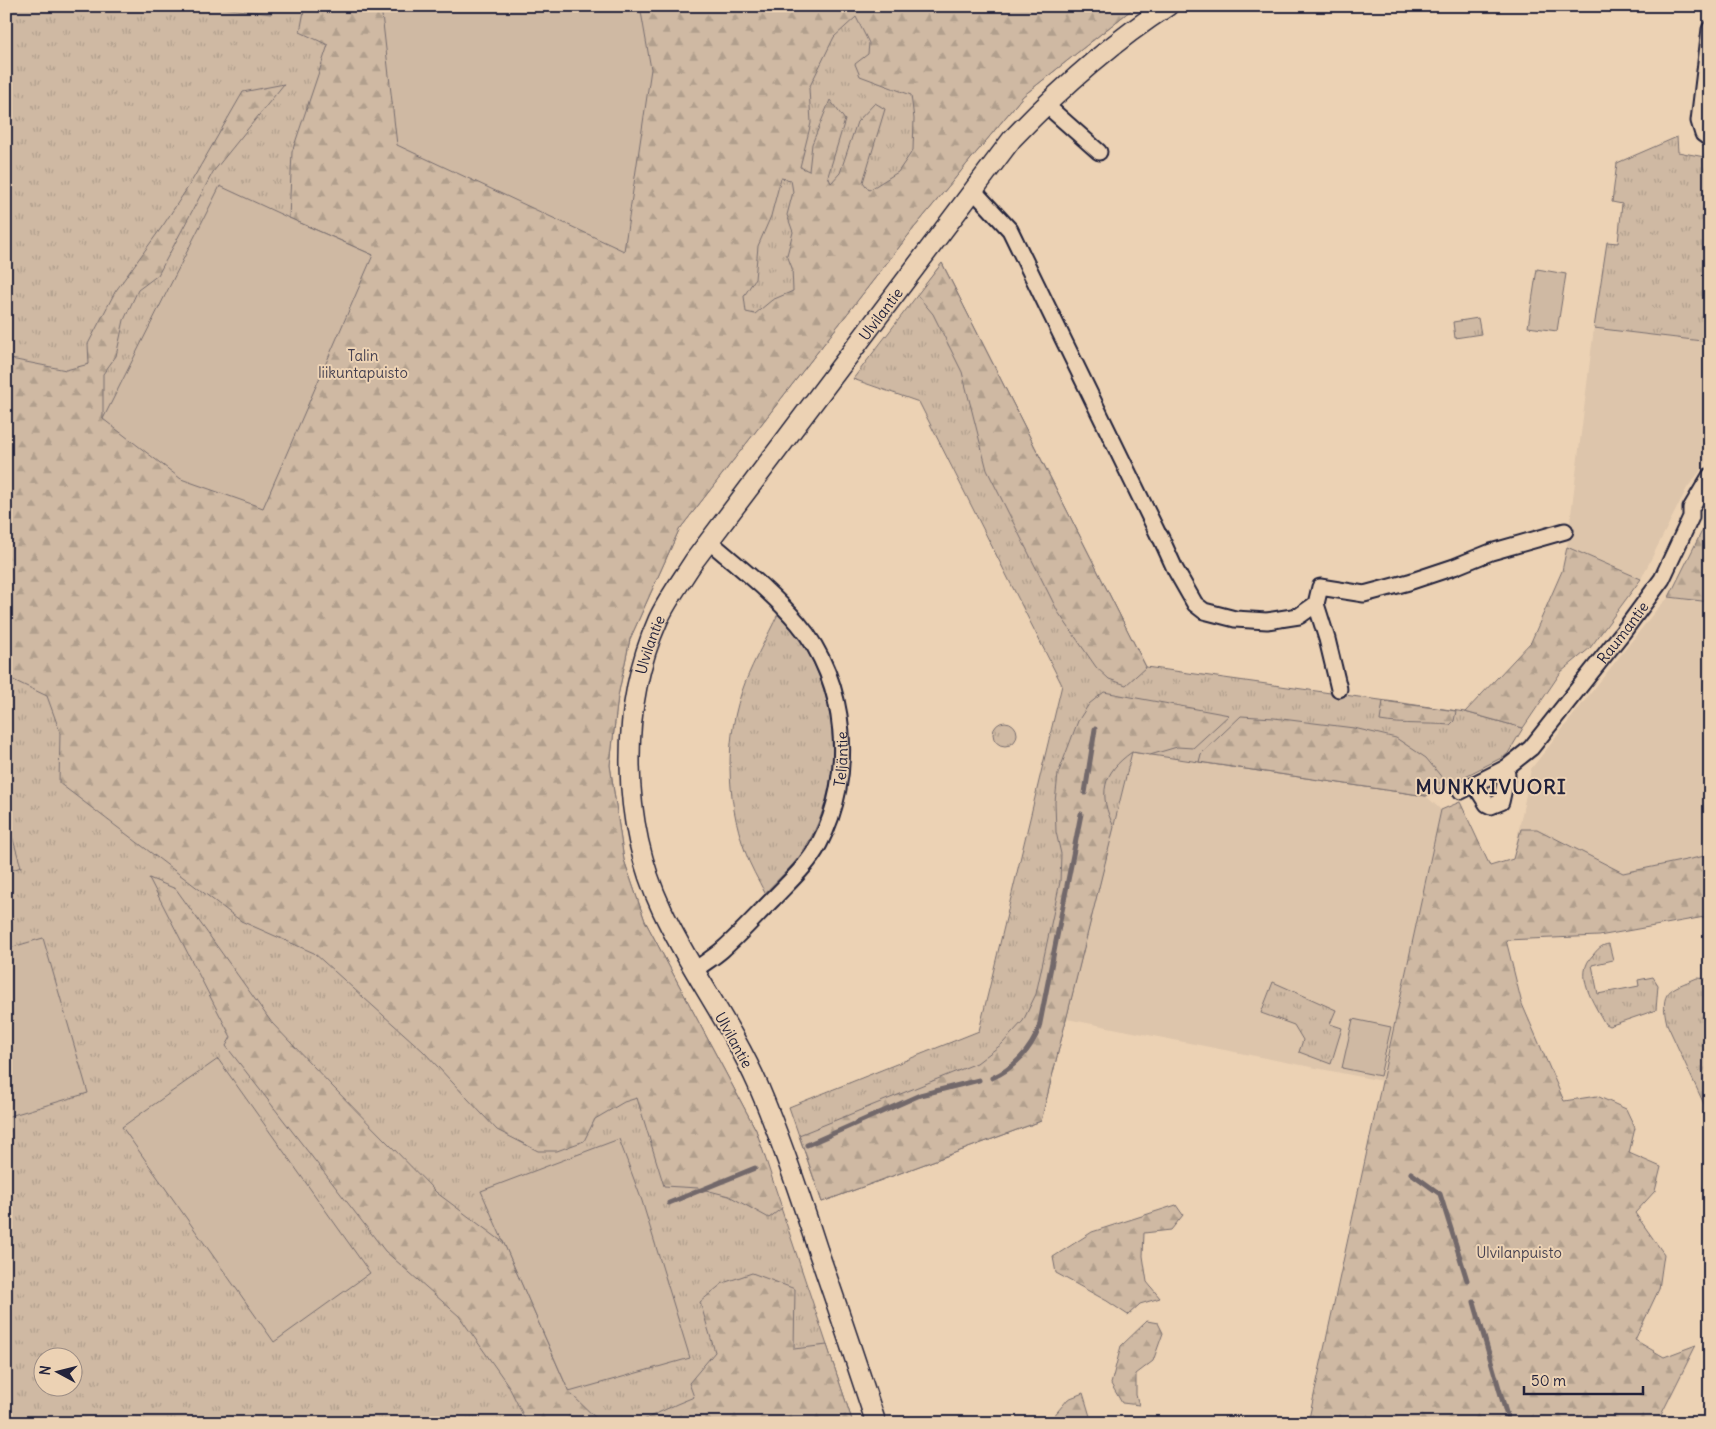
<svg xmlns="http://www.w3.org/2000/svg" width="1716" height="1429" viewBox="0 0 1716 1429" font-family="Delius,sans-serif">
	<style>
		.built { fill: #ddc5ab }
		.grass { fill: url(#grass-tufts); stroke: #786e6f; fill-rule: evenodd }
		.forest { fill: url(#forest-firs); stroke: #786e6f; fill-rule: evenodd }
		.pitch { fill: #cfb9a3; stroke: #786e6f }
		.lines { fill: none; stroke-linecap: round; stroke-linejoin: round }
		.stream { stroke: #72686b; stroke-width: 5 }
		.minor-casing { stroke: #22223b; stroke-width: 19 }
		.tertiary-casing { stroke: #22223b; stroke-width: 22 }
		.minor { stroke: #ecd2b4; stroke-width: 15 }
		.tertiary { stroke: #ecd2b4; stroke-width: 19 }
		.labels { text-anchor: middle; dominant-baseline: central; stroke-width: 4; stroke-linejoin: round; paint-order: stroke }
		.street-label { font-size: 15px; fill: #22223b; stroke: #ecd2b4 }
		.park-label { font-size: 15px; fill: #454050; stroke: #ecd2b4 }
		.district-label { font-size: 20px; font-weight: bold; letter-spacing: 1px; fill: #22223b; stroke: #ecd2b4 }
	</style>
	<defs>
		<pattern id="grass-tufts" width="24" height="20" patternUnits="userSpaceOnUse" patternTransform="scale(1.25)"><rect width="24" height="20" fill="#cfb9a3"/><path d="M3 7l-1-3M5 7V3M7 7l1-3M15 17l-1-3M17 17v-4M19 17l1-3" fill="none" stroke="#b19f8d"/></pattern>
		<pattern id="forest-firs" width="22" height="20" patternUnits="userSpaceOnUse" patternTransform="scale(1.25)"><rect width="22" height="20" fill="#cfb9a3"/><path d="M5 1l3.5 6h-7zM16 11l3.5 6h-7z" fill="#b19f8d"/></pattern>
	</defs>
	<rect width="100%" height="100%" fill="#ecd2b4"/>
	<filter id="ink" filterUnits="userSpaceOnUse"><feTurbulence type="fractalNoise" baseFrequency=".02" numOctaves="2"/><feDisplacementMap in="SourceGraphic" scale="10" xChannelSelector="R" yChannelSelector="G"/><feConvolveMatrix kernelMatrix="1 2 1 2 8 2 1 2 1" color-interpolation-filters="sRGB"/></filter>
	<g filter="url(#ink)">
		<g class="built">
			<path d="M1594,328L1710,342V458L1687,488L1641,579L1567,547Z"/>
			<path d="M1669,597L1710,602V862L1534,897L1513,859L1531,769L1657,609Z"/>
			<path d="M1132,752L1426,796L1441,810L1382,1081L1067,1019Z"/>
		</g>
		<g class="grass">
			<path d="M6,6H1136L1023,96L914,228L679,530L630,639L618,696L610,765L624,860L645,921L756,1130L772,1181L853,1423H6ZM42,1356H72V1386H42Z"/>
			<path d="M1677,137L1678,152L1710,158V342L1594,328L1607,242L1618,243L1622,204L1612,202L1617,163Z"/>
			<path d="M942,263L1146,667L1465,712L1523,728L1507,755L1426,796L1132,752L1041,1121L822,1202L789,1107L979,1031L1062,685L919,402L853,379Z"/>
			<path d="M1478,318L1481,334L1455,338L1453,322Z"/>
			<path d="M778,614C788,625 798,635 805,647C842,710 843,793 801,854C791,868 777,880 765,893C758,879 750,866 745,851C726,798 724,737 745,683C754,660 767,637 778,614Z"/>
			<circle cx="1005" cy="734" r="12"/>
			<path d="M1609,944L1613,960L1592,965L1598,994L1639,986L1638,980L1653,977L1658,985L1656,1010L1609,1026L1605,1024C1594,1003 1573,975 1593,955C1598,949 1601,945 1609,944Z"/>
			<path d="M1697,978L1710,979V1117L1667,1024C1659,990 1669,990 1697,978Z"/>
			<path d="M1273,982L1336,1010L1330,1024L1342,1028L1331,1064L1299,1052L1303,1040L1294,1025L1261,1013Z"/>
		</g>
		<g class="forest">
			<path d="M305,6H1136L1023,96L914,228L679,530L630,639L618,696L610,765L624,860L645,921L756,1130L782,1208L769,1218L729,1196L698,1188L664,1186L637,1098L624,1102L595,1119L584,1141L557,1151H538L497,1130L423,1051L314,953L241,921L59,783L60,732L47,696L9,678H6V358L66,370L89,364L88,344L115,292L164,224L190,184L243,92L284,84L213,172L158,275L138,290L124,320L116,356L103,374V419L373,255L289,218L292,152L328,45L300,32ZM856,17L869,43L868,54L855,64L860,76L911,95L914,119L913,150L898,172L869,190L863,182L885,109L875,103L857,122L840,173L831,183L828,176L845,120L830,100L812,144L809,171L800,167L811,123L809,88L834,37ZM781,178L791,180L793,192L787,215L793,232L787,255L792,268L793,291L772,300L755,314L746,312L744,296L755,279L758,246L771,216Z"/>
			<path d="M942,263L1146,667L1126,685L1109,679L1096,667L1058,612L987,470L962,372L933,314L917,295Z"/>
			<path d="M1710,515V602L1669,597Z"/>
			<path d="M1567,547L1641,579L1590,648L1561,672L1523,728L1465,712L1531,642L1562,571Z"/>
			<path d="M1104,692L1229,715L1193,748L1177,747L1150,755L1132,752C1102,773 1098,794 1114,827L1041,1121L822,1202L799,1135L977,1063L1002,1044L1023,1021L1036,994L1060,882L1061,854L1056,832L1055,802L1058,774L1078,721L1089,704Z"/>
			<path d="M1383,701L1456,711L1454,721L1450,725C1427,723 1403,725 1380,721Z"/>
			<path d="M1241,716L1274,718L1354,728L1396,738L1426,758L1448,785L1426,796L1199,762L1201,754Z"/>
			<path d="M1460,802L1490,866L1513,859L1521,829H1537L1623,873L1710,855V916L1599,936L1506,940L1522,1004L1564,1101L1597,1096L1626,1109L1635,1128L1629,1153L1661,1167L1655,1191L1635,1213L1664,1254L1659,1289L1635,1340L1664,1357L1696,1345L1657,1423H1500L1499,1419L1469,1423H1308L1441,810Z"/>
			<path d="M149,878L176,889L272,1023L332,1086L437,1193L504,1243L569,1392L601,1423H527L508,1385L459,1316L385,1251L226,1046L231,1037Z"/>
			<path d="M1176,1205L1183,1215L1171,1230L1144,1233L1143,1256L1147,1282L1160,1298L1140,1304L1128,1315L1107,1301L1056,1273L1053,1257L1092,1232Z"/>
			<path d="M752,1273L795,1289L794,1349L827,1345L853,1423H637L677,1404L694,1397L689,1383L715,1352L700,1302L723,1283Z"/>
			<path d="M1147,1321L1158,1323L1163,1333L1153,1361L1136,1374V1395L1139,1405L1122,1403L1111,1384L1121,1346Z"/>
			<path d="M1083,1393L1092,1423H1048L1068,1399Z"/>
		</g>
		<g class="pitch">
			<path d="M206,6H272L271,14Z"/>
			<path d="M381,6H640L651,69L624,251L397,145Z"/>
			<path d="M220,186L289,218L373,255L263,508L181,479L103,419Z"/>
			<path d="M1537,269L1566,274L1557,331L1528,327Z"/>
			<path d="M6,815L21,867L6,872Z"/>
			<path d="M43,938L88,1093L6,1117V949Z"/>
			<path d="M1353,1019L1391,1027L1380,1076L1342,1068Z"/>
			<path d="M218,1059L370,1273L274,1342L122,1127Z"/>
			<path d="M619,1139L642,1201L690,1358L569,1392L481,1191Z"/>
		</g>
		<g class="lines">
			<g class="stream">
				<path d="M1085,793L1095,729"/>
				<path d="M992,1078C1013,1069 1031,1050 1039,1028L1081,814"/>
				<path d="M807,1145L920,1095L979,1080"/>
				<path d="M1411,1173L1440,1194L1467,1280"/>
				<path d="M669,1203L755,1168"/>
				<path d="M1474,1302L1509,1423"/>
			</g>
			<g class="minor-casing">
				<g id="minor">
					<path d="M1710,29L1699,121L1703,134L1710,139"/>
					<path d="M1045,104L1099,152"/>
					<path d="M973,190L1010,230L1159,536"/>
					<path d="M1160,536L1175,569L1195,604L1204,611L1235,619L1267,621L1299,616L1316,604L1320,587L1364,594L1409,582L1454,567L1491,552L1565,531"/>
					<path d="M1316,604L1327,639L1339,689"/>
					<path d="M1475,785L1487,804L1491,806L1501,802L1507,775L1506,768"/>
					<path id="s1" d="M1461,791L1506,768L1531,748L1623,632L1662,579L1691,517V508L1710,476"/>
					<path id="s2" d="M695,970C704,963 714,957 722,950C740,934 756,916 773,899C789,882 808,865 819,844C855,777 848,681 798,623C772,592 739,567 709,541"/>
				</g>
			</g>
			<g class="tertiary-casing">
				<g id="tertiary">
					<path id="s3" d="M876,1423C857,1365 838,1308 818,1251C800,1195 781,1139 758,1085C731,1024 690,970 662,910C621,823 619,708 658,620C667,600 682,580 694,561L1012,139C1059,90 1110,43 1168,6"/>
				</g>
			</g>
			<use href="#minor" class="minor"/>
			<use href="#tertiary" class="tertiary"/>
		</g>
	</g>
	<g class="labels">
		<g class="street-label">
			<text stroke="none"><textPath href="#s3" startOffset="1235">Ulvilantie</textPath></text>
			<text stroke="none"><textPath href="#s1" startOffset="230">Raumantie</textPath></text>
			<text stroke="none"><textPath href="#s3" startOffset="830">Ulvilantie</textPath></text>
			<text stroke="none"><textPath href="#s2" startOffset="266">Teljäntie</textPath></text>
			<text transform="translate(734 1040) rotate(61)">Ulvilantie</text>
		</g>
		<g class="park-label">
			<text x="363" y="355">Talin<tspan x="363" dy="17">liikuntapuisto</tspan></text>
			<text x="1519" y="1252">Ulvilanpuisto</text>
		</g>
		<g class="district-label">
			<text x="1491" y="786">MUNKKIVUORI</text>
		</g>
	</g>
	<rect width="1716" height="1429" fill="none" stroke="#ecd2b4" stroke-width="25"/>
	<rect x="12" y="12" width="1691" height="1404" fill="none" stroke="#22223b" stroke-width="2" filter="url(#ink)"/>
	<g transform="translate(58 1372) rotate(277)"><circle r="24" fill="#ecd2b4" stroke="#9b8c84"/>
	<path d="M0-4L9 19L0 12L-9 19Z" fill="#22223b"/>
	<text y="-8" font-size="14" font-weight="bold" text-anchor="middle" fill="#22223b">N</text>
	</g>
	<path d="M1524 1386v8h119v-8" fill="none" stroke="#22223b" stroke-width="2.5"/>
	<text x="1531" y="1386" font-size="15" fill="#22223b" stroke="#ecd2b4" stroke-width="4" paint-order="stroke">50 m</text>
</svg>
